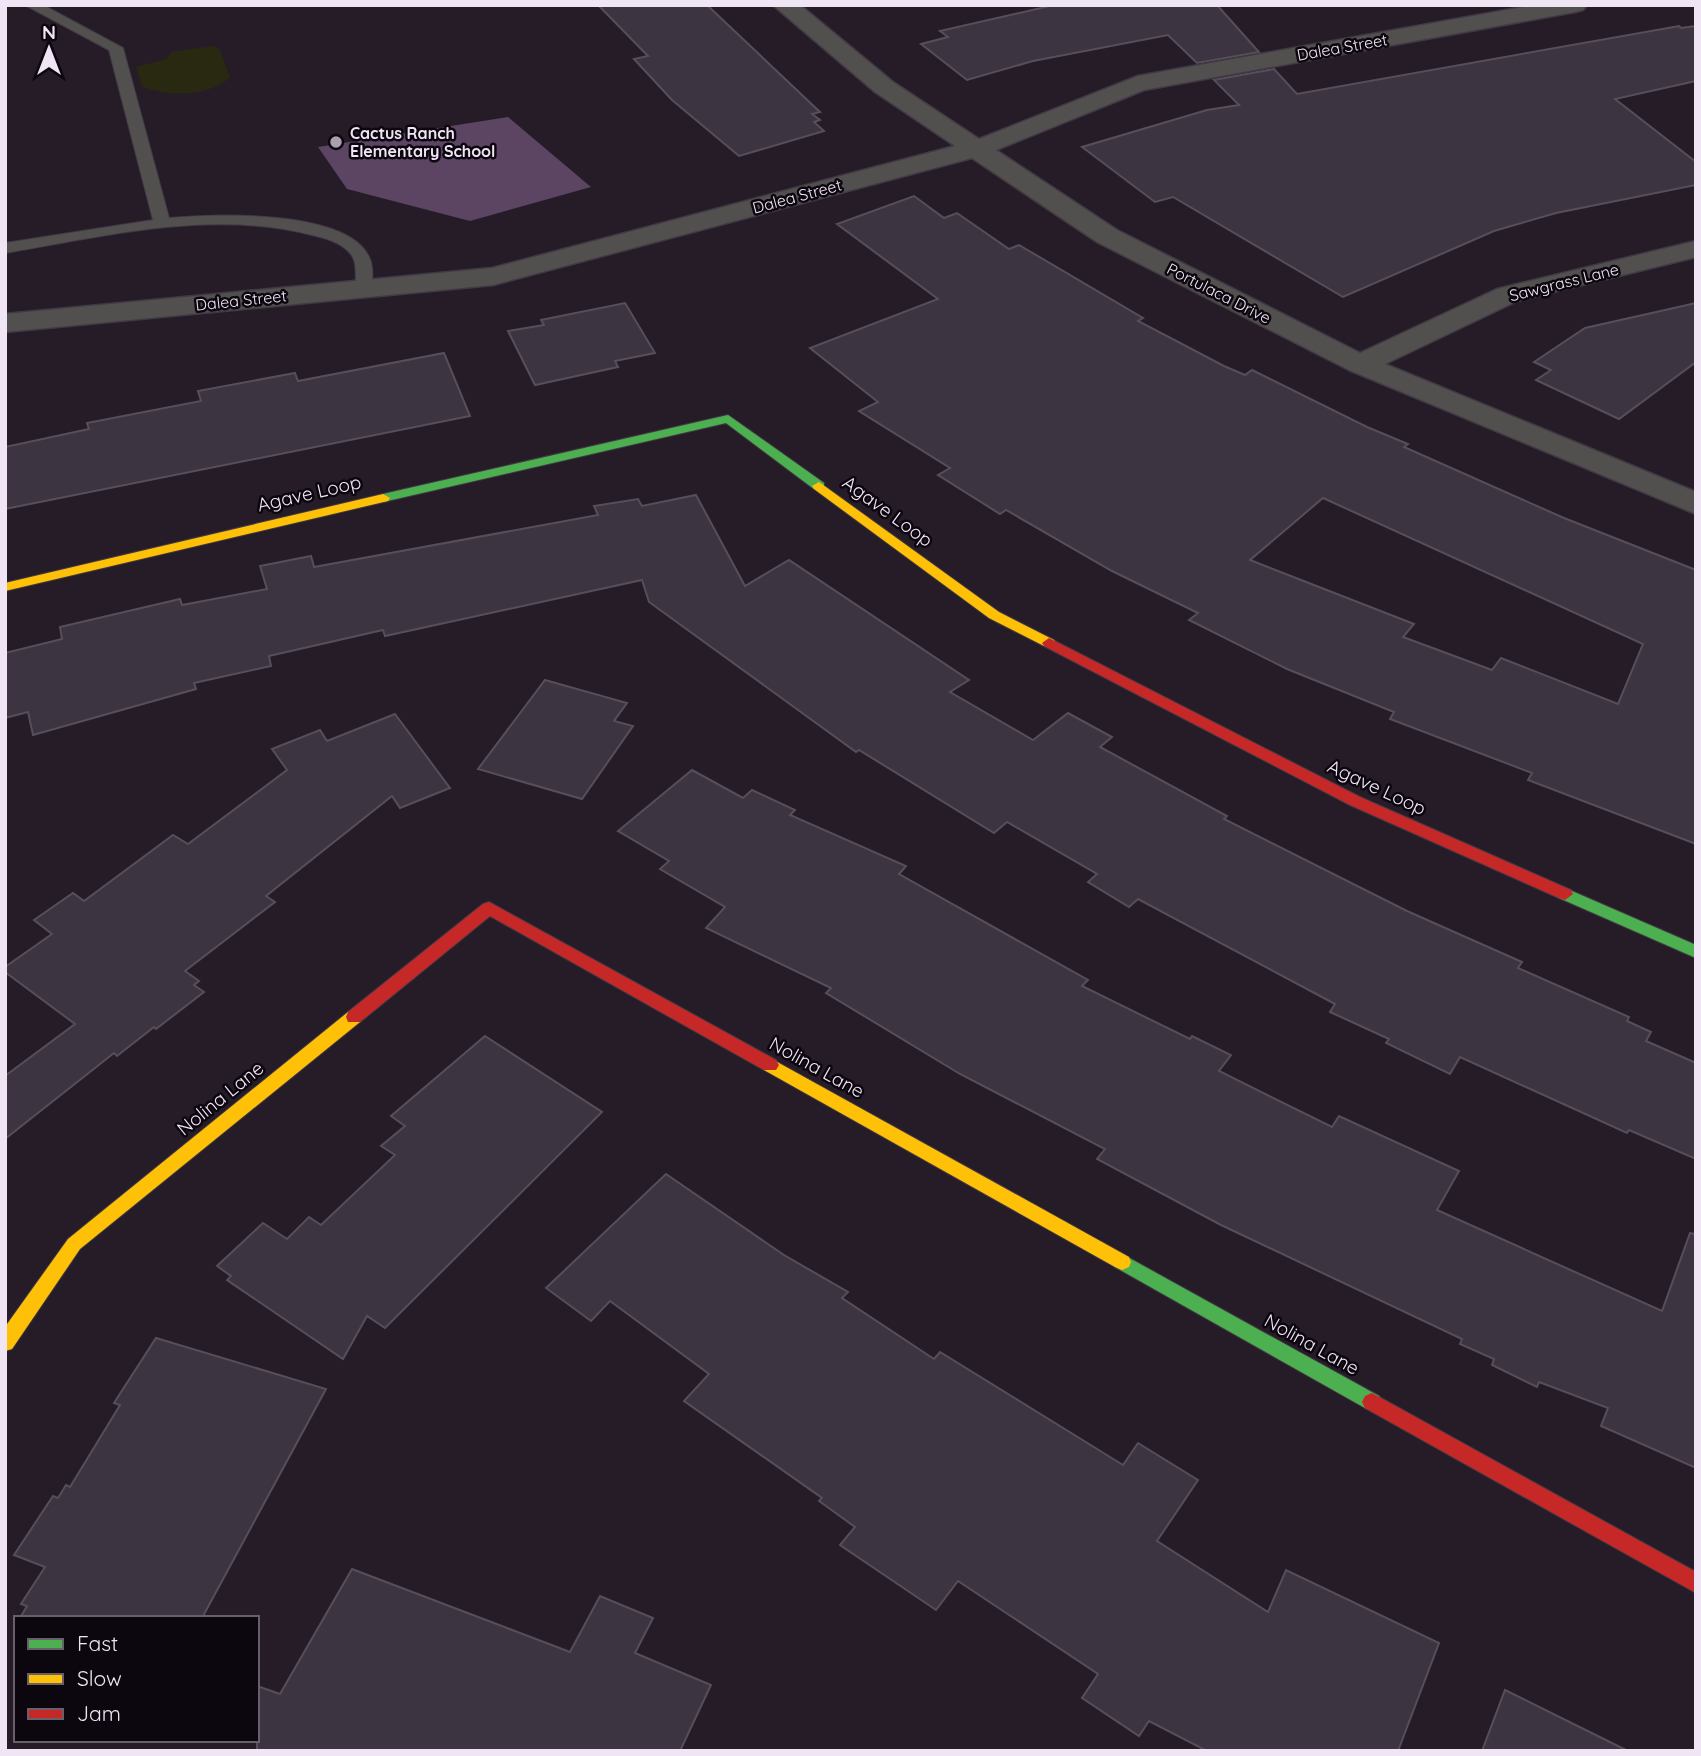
<svg xmlns="http://www.w3.org/2000/svg" width="1701" height="1756" viewBox="0 0 1701 1756" font-family="Quicksand,sans-serif">
	<style>
		.green { fill: #292810 }
		.water { fill: #5b4563 }
		.building { fill: #3c3440; stroke: #564f5a; stroke-width: 2; fill-rule: evenodd }
		.lines { fill: none; stroke-linecap: round; stroke-linejoin: round }
		.lane-casing { stroke: #413944; stroke-width: 2 }
		.street-casing { stroke: #413944; stroke-width: 3 }
		.fast-casing { stroke: #413944; stroke-width: 2 }
		.slow-casing { stroke: #413944; stroke-width: 2 }
		.jam-casing { stroke: #413944; stroke-width: 2 }
		.lane { fill: #51504e; fill-rule: evenodd }
		.street { fill: #51504e; fill-rule: evenodd }
		.fast { fill: #4caf50; fill-rule: evenodd }
		.slow { fill: #ffc107; fill-rule: evenodd }
		.jam { fill: #c62828; fill-rule: evenodd }
		.poi-dot { fill: #a99fad; stroke: #0c060f; stroke-width: 2.5 }
		.labels { text-anchor: middle; dominant-baseline: central; stroke-width: 5; stroke-linejoin: round; paint-order: stroke }
		.far-street-label { font-size: 16px; fill: #f0e5f4; stroke: #0c060f }
		.far-poi-label { font-size: 16px; font-weight: bold; fill: #f0e5f4; stroke: #0c060f; text-anchor: start }
		.street-label { font-size: 19px; fill: #f0e5f4; stroke: #0c060f }
	</style>
	<rect width="100%" height="100%" fill="#251c28"/>
	<path class="green" d="M214,46L220,50L230,77C211,97 166,97 142,86L136,67L166,59L172,52Z"/>
	<path class="water" d="M508,117L591,187L470,221L347,189L318,147Z"/>
	<g class="building">
		<path d="M598,5H707L820,112L812,114L820,120L814,122L824,131L739,156L672,100L634,59L648,56Z"/>
		<path d="M1054,5H1217L1259,52L1197,63L1168,35L1033,61L967,80L921,44L948,37L940,31Z"/>
		<path d="M1679,26L1681,28L1696,26V81L1615,99L1696,162V185L1556,213L1494,231L1343,297L1173,197L1155,202L1082,147L1207,110L1239,105L1214,80L1274,69L1297,94Z"/>
		<path d="M914,196L944,218L957,213L1009,249L1019,245L1031,252L1143,318L1138,321L1224,366L1245,375L1252,370L1367,427L1408,444L1404,447L1564,518L1696,570V844L1528,780L1532,773L1390,719L1394,712L1287,669L1189,620L1198,613L1112,571L1006,510L1000,514L938,475L950,468L859,411L878,402L810,348L938,299L837,224ZM1323,498L1643,644L1618,704L1501,658L1492,670L1403,637L1414,624L1250,560Z"/>
		<path d="M625,303L655,353L615,361L618,367L535,385L508,331L544,325L541,320Z"/>
		<path d="M1696,303V362L1619,419L1536,380L1551,370L1534,362L1585,328Z"/>
		<path d="M444,353L470,416L5,509V447L89,429L87,423L201,401L198,391L295,373L298,381Z"/>
		<path d="M696,495L745,586L789,560L969,680L950,692L1033,740L1068,713L1112,737L1100,747L1227,816L1224,819L1407,911L1522,962L1518,968L1629,1017L1627,1021L1651,1032L1646,1041L1696,1063V1159L1629,1130L1627,1133L1460,1057L1450,1074L1386,1043L1389,1039L1330,1012L1335,1004L1138,899L1129,907L1088,882L1097,874L1007,822L994,833L859,750L856,752L649,602L642,580L385,636L383,630L269,656L271,666L194,683L196,689L33,735L28,712L5,718V653L62,639L60,627L180,599L182,605L267,589L260,566L311,556L314,567L598,515L594,506L638,499L642,506Z"/>
		<path d="M545,680L627,703L614,721L633,726L582,799L478,769Z"/>
		<path d="M395,714L450,788L400,808L392,796L266,896L275,902L185,971L199,981L194,985L204,992L156,1029L154,1027L117,1056L114,1053L5,1139V1076L75,1024L5,972V967L52,934L34,920L73,893L84,901L173,835L188,844L287,770L272,749L320,730L327,741Z"/>
		<path d="M692,770L743,798L752,790L795,810L790,815L906,866L899,874L1088,980L1082,986L1190,1039L1192,1036L1231,1055L1219,1071L1332,1127L1339,1116L1459,1171L1437,1210L1662,1311L1690,1233L1696,1234V1468L1601,1426L1608,1408L1539,1382L1537,1387L1492,1365L1494,1359L1460,1344L1462,1339L1221,1225L1097,1159L1105,1149L960,1074L826,993L831,988L706,928L725,907L660,869L669,861L618,831Z"/>
		<path d="M485,1036L602,1112L385,1328L367,1316L343,1359L227,1280L231,1276L217,1266L263,1223L287,1239L309,1217L321,1225L395,1155L381,1146L405,1126L391,1116Z"/>
		<path d="M666,1174L784,1255L848,1292L842,1298L934,1359L940,1352L1123,1465L1138,1443L1198,1480L1157,1541L1268,1612L1286,1570L1439,1643L1398,1751H1207L1149,1721L1139,1736L1082,1698L1098,1674L958,1581L936,1610L840,1545L855,1527L819,1501L822,1498L684,1401L709,1374L610,1301L591,1321L546,1288Z"/>
		<path d="M156,1338L326,1389L202,1618H20L27,1606L21,1604L45,1567L14,1555L53,1496L58,1498L66,1485L70,1487L120,1405L114,1403Z"/>
		<path d="M352,1569L570,1652L600,1596L653,1618L635,1653L711,1685L680,1751H257V1686L280,1694Z"/>
		<path d="M1505,1690L1628,1751H1482Z"/>
	</g>
	<g class="lines">
		<g class="lane-casing">
			<path id="lane" d="M25,5H43L123,48L169,218C213,214 347,209 369,257C374,266 372,279 372,289L370,293L364,294L356,289C355,277 358,262 350,253C341,242 324,238 312,235C211,209 106,236 5,253V243L153,220L109,50Z"/>
		</g>
		<g class="street-casing">
			<path id="street" d="M773,5H800L893,82L979,139L1138,76L1534,5H1587L1583,10L1575,12L1144,90L996,150L1117,230L1360,353L1497,289L1696,241V257L1517,301L1385,364L1696,492V514L1349,370L1097,242L972,158L493,285L5,332V314L492,268L955,146L875,92Z"/>
		</g>
		<g class="fast-casing">
			<g id="fast">
				<path d="M728,415L824,483V489H814L726,423L383,502L376,498L383,494Z"/>
				<path d="M1565,888L1696,945V958L1559,898L1557,894L1559,890Z"/>
				<path d="M1122,1254L1379,1396L1382,1402L1379,1408L1372,1411L1365,1408L1115,1267L1113,1262L1115,1257Z"/>
			</g>
		</g>
		<g class="slow-casing">
			<g id="slow">
				<path d="M819,482L999,612L1054,640L1056,643L1054,646H1044L989,618L814,489L812,486Z"/>
				<path d="M383,494L390,498L388,501L5,591V583Z"/>
				<path d="M354,1011L360,1012L362,1017L360,1022L80,1249L12,1349L5,1351V1327L68,1239L348,1012Z"/>
				<path d="M770,1058L1129,1257L1131,1262L1129,1267L1122,1270L1115,1267L764,1070L761,1065L764,1060Z"/>
			</g>
		</g>
		<g class="jam-casing">
			<g id="jam">
				<path d="M1049,638L1360,797L1571,890L1573,894L1565,900L1559,898L1350,805L1044,646L1042,643Z"/>
				<path d="M489,902L776,1060L779,1065L776,1070H764L490,916L360,1022H348L346,1017L348,1012L483,904Z"/>
				<path d="M1372,1393L1696,1572V1593L1365,1408L1362,1402L1365,1396Z"/>
			</g>
		</g>
		<use href="#lane" class="lane"/>
		<use href="#street" class="street"/>
		<use href="#fast" class="fast"/>
		<use href="#slow" class="slow"/>
		<use href="#jam" class="jam"/>
	</g>
	<circle class="poi-dot" cx="336" cy="142" r="7"/>
	<g class="labels">
		<g class="far-street-label">
			<text transform="translate(1342 47) rotate(-10)">Dalea Street</text>
			<text transform="translate(797 196) rotate(-15)">Dalea Street</text>
			<text transform="translate(1564 282) rotate(-14)">Sawgrass Lane</text>
			<text transform="translate(1219 293) rotate(27)">Portulaca Drive</text>
			<text transform="translate(241 300) rotate(-6)">Dalea Street</text>
		</g>
		<g class="far-poi-label">
			<text x="350" y="133">Cactus Ranch<tspan x="350" dy="18">Elementary School</tspan></text>
		</g>
		<g class="street-label">
			<text transform="translate(309 493) rotate(-13)">Agave Loop</text>
			<text transform="translate(888 511) rotate(36)">Agave Loop</text>
			<text transform="translate(1377 787) rotate(25)">Agave Loop</text>
			<text transform="translate(817 1067) rotate(29)">Nolina Lane</text>
			<text transform="translate(220 1098) rotate(-39)">Nolina Lane</text>
			<text transform="translate(1312 1344) rotate(29)">Nolina Lane</text>
		</g>
	</g>
	<rect width="1701" height="1756" fill="none" stroke="#f0e5f4" stroke-width="14"/>
	<rect x="14" y="1616" width="245" height="126" fill="#0c060f" stroke="#675f6b" stroke-width="2"/>
	<rect x="28" y="1639" width="35" height="10" fill="#4caf50" stroke="#675f6b" stroke-width="2"/>
	<text x="77" y="1651" font-size="21" fill="#f0e5f4">Fast</text>
	<rect x="28" y="1674" width="35" height="10" fill="#ffc107" stroke="#675f6b" stroke-width="2"/>
	<text x="77" y="1686" font-size="21" fill="#f0e5f4">Slow</text>
	<rect x="28" y="1709" width="35" height="10" fill="#c62828" stroke="#675f6b" stroke-width="2"/>
	<text x="77" y="1721" font-size="21" fill="#f0e5f4">Jam</text>
	<g transform="translate(49 49)" stroke="#0c060f" stroke-width="5" paint-order="stroke">
	<path d="M0-5L12 26L0 18L-12 26Z" fill="#f0e5f4"/>
	<text y="-10" font-size="19" font-weight="bold" text-anchor="middle" fill="#f0e5f4">N</text>
	</g>
</svg>
